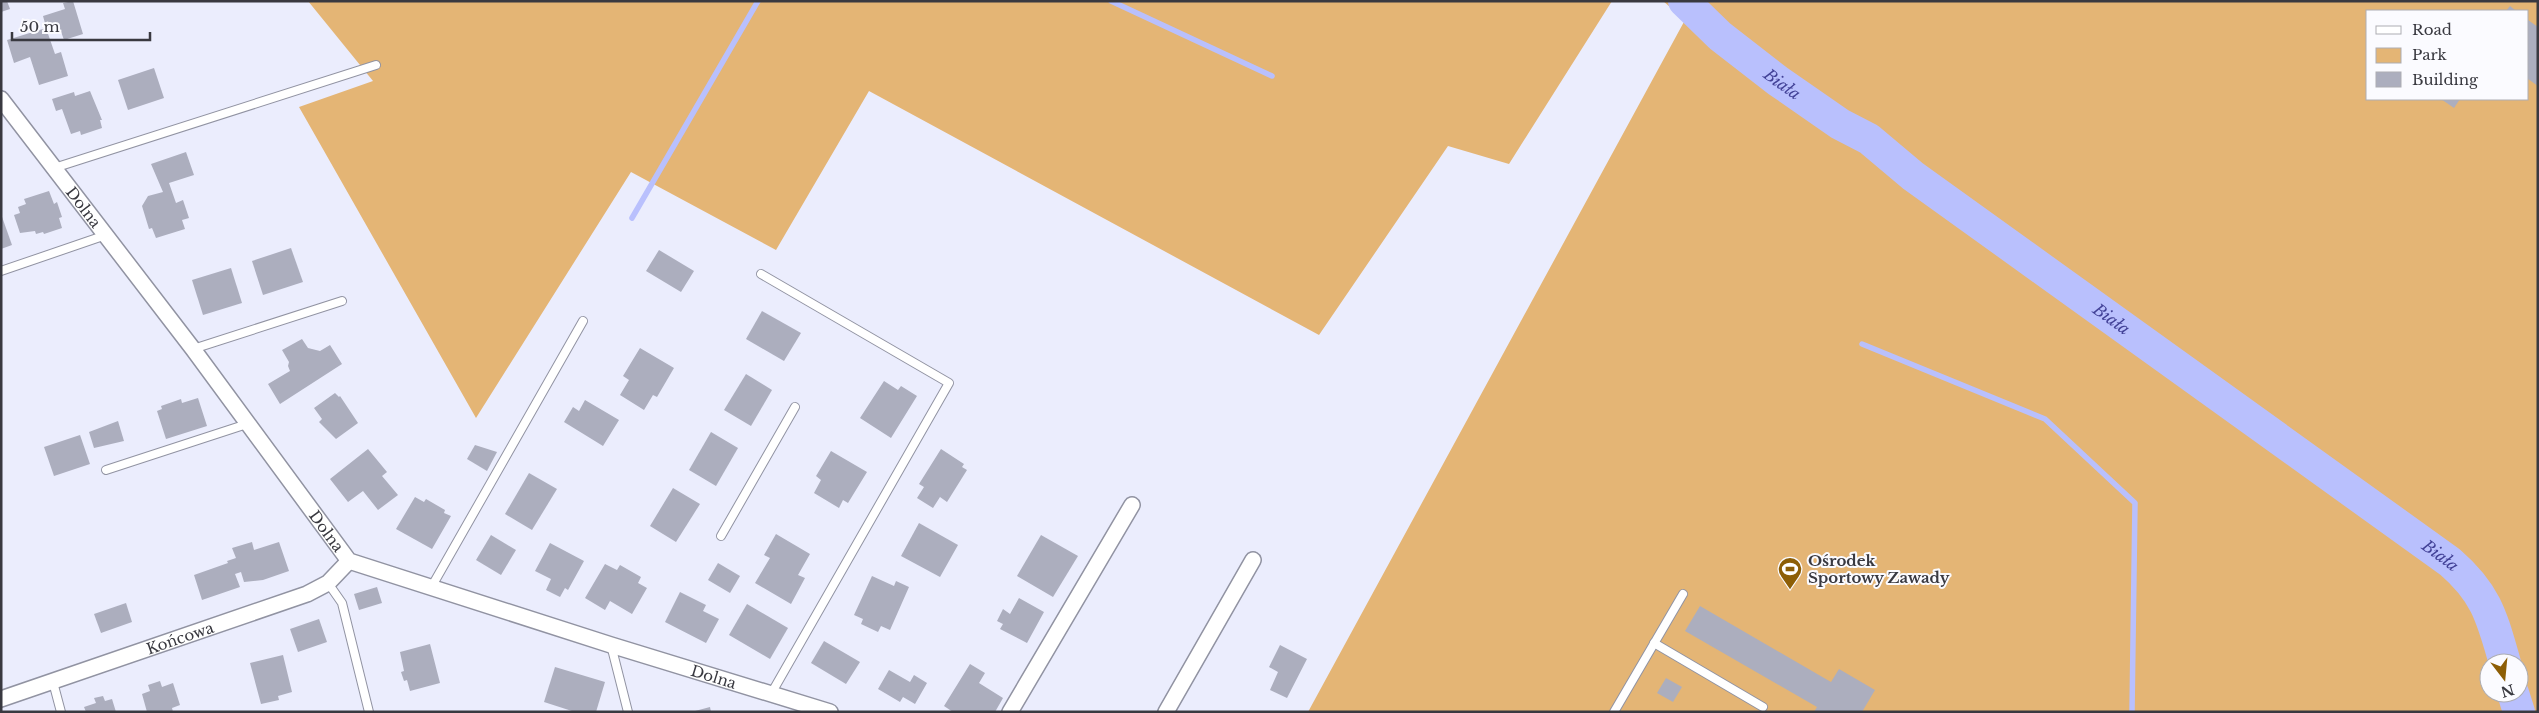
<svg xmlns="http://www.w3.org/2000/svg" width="2539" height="713" viewBox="0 0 2539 713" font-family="'Libre Baskerville',serif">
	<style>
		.green { fill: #e4b575; fill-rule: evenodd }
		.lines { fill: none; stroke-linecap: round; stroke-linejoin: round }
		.stream { stroke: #b9c0fd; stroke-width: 5.5 }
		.river { stroke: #b9c0fd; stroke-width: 32 }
		.building { fill: #acaebe }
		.service-casing { stroke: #9193a2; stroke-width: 10 }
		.minor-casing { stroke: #9193a2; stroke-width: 18 }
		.service { stroke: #fff; stroke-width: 8 }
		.minor { stroke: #fff; stroke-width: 15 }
		.labels { text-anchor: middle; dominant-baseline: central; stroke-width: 4; stroke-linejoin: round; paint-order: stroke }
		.street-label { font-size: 15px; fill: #393940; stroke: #fbfbff }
		.poi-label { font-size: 15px; font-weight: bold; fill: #393940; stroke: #fbfbff; text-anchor: start }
		.water-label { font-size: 16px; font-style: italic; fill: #424197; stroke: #fbfbff }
	</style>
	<rect width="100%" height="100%" fill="#ebedfd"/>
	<g class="green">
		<path d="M308,1H1612L1509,164L1448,146L1319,335L869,91L776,250L631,172L476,418L299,107L373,81Z"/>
		<path d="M1663,1H2538V712H1308L1685,20ZM2368,11H2528V99H2368ZM2489,663H2519V693H2489Z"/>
	</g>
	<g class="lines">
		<g class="stream">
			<path d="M1111,1L1272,76"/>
			<path d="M632,218L758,1"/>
			<path d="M1862,344L2045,419L2135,503L2132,712"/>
		</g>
		<g class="river">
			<path id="s1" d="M1684,1L1720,36L1778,81L1840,124L1869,139L1913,176L2450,562C2487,594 2492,618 2505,663"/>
			<path d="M2513,693L2519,712"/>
		</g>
	</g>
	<g class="building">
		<path d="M1,1H7L10,9L1,12Z"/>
		<path d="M73,1L83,34L64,40L58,23L46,27L43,16L65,9L63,3Z"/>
		<path d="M2510,6L2516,11H2506Z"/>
		<path d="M2528,20L2538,27V86L2528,79Z"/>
		<path d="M46,28L55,54L61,52L68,76L39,85L30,57L14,63L7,40Z"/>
		<path d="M154,68L164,98L128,110L118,80Z"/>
		<path d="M90,91L102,120H100L102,128L81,135L80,131L71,134L62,109L56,111L52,99L74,92L75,96Z"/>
		<path d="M2441,99H2460L2454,108Z"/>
		<path d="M186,152L194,175L169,183L176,203L183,200L189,218L182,220L185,229L156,238L152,228L149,229L142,206L148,196L163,192L151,164Z"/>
		<path d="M49,191L54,204L57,202L62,217L59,218L62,228L44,234L43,232L36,234L35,231L20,233L14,215L20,213L18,207L26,204L24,199Z"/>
		<path d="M1,214L12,245L1,249Z"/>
		<path d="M291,248L303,282L263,295L252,261Z"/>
		<path d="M659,250L694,271L681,292L646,271Z"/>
		<path d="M231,268L242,303L203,315L192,280Z"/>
		<path d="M762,311L801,333L784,361L746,339Z"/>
		<path d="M302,339L308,348L320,351L330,345L342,364L280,404L268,384L290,371L288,366L289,362L282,350Z"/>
		<path d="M640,348L674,368L657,397L653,395L644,410L620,395L629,380L623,376Z"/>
		<path d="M746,374L772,390L751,426L724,410Z"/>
		<path d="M884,381L898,390L901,386L917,396L891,438L860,418Z"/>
		<path d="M335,393L339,397L340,396L358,423L336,439L319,422L322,419L314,408Z"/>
		<path d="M198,398L207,426L166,439L157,411L162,409L161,406L181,399L182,403Z"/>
		<path d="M585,400L619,420L603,446L564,422L573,407L579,411Z"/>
		<path d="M118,421L124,441L94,448L89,432Z"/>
		<path d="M711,432L738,448L716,486L689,470Z"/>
		<path d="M80,435L90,464L54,476L44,447Z"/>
		<path d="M475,445L497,452L487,471L467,459Z"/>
		<path d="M368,449L387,472L382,476L398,495L378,510L363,491L348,502L330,479Z"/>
		<path d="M941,449L964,464L962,467L967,470L947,502L940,497L933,508L917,498L924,487L919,484Z"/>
		<path d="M831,451L867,472L848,503L843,500L839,508L814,493L821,480L816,476Z"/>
		<path d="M529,473L557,489L532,530L505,514Z"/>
		<path d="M673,488L700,504L676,542L650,526Z"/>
		<path d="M415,497L424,502L426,499L445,510L444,513L451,516L432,549L396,529Z"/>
		<path d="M919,523L958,545L940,577L901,556Z"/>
		<path d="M776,534L810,554L798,575L805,578L791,604L755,583L770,558L764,555Z"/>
		<path d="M491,535L516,550L501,575L476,560Z"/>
		<path d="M1041,535L1078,556L1053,597L1017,576Z"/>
		<path d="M252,542L254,550L279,542L289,571L263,580L244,582L241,572L235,574L240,587L202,600L194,575L228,563L227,561L236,558L232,548Z"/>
		<path d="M550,543L584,561L568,590L565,588L560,597L546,590L551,579L535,571Z"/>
		<path d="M718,563L740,576L730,593L708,580Z"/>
		<path d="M605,564L617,570L620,565L641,577L638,583L647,588L632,614L610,601L605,610L585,598Z"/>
		<path d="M872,576L894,586L896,581L909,587L890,630L881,626L878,632L861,624L863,619L854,615Z"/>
		<path d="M377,587L382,603L359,610L354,594Z"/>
		<path d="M680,592L706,605L703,611L719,619L706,643L665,622Z"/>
		<path d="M1019,598L1044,612L1027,643L1000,629L1003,624L997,621L1003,609L1010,614Z"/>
		<path d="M126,603L132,622L101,633L94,614Z"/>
		<path d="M747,604L788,628L770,659L729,635Z"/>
		<path d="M1700,606L1831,682L1839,669L1875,690L1862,712H1814L1817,707L1685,631Z"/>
		<path d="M319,619L327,642L298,652L290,629Z"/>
		<path d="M824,641L860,662L846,684L811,663Z"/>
		<path d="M430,644L440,683L410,691L407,680L404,681L401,672L404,671L400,652Z"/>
		<path d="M1280,645L1307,659L1287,698L1270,690L1278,672L1269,667Z"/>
		<path d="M283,655L292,692L278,696L279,700L261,704L250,663Z"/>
		<path d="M970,664L985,673L979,683L1003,698L995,712H953L944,706Z"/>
		<path d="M555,667L605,682L596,712H575L544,702Z"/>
		<path d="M889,670L910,682L914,675L927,683L915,704L903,697L900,702L878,689Z"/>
		<path d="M1666,678L1682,687L1673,702L1657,693Z"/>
		<path d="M160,681L162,687L173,683L180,705L172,708L173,712H147L142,694L150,691L148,685Z"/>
		<path d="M103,696L105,701L112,699L116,712H86L84,707L96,703L94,698Z"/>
		<path d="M710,707L711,712H696L695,711Z"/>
	</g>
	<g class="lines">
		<g class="service-casing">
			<g id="service">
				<path d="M54,168L376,65"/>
				<path d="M1,271L106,235"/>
				<path d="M761,274L949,383L771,694"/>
				<path d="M193,349L342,301"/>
				<path d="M106,470L247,424"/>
				<path d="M721,536L795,407"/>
				<path d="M328,583L342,603L369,712"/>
				<path d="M432,586L583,321"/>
				<path d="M1654,643L1763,707"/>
				<path d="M611,645L628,712"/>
				<path d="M53,682L61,712"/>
				<path d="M1614,712L1683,594"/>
			</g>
		</g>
		<g class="minor-casing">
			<g id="minor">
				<path id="s2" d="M1,99L193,349L349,561L611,645L830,712"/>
				<path id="s3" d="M1,699L307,594L328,583L349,561"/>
				<path d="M1010,712L1132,505"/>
				<path d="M1166,712L1253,560"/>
			</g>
		</g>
		<use href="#service" class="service"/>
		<use href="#minor" class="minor"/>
	</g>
	<defs>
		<g id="stadium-pin" transform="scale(1.25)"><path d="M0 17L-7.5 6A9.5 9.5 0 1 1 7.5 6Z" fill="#8d5e06" stroke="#fbfbff"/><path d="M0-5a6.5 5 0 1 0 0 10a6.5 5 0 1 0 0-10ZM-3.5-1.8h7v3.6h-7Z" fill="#fff"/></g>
	</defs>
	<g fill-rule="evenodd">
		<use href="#stadium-pin" x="1790" y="569"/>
	</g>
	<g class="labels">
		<g class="street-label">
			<text stroke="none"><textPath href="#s2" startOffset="136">Dolna</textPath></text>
			<text stroke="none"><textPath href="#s2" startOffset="541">Dolna</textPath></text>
			<text stroke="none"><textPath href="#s3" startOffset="189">Końcowa</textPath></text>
			<text stroke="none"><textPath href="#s2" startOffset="961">Dolna</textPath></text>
		</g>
		<g class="poi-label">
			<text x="1808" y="560">Ośrodek<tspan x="1808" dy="17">Sportowy Zawady</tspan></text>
		</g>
		<g class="water-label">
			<text stroke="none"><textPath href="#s1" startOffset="129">Biała</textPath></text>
			<text stroke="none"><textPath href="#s1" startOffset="534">Biała</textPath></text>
			<text stroke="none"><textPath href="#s1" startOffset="939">Biała</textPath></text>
		</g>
	</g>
	<rect width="2539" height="713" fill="none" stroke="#393940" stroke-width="5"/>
	<rect x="2366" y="10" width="162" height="90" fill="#fbfbff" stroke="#adadb3"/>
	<rect x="2376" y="26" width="25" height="8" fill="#ffffff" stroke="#adadb3"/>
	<text x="2412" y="35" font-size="15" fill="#393940">Road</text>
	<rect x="2376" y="48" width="25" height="15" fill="#e4b575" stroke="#adadb3"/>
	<text x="2412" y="60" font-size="15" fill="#393940">Park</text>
	<rect x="2376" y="72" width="25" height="15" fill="#acaebe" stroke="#adadb3"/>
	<text x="2412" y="85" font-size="15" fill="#393940">Building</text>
	<g transform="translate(2504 678) rotate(164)"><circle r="24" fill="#fbfbff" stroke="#adadb3"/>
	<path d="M0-4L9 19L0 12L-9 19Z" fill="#8d5e06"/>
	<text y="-8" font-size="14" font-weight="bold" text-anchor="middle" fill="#393940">N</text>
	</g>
	<path d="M12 32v8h138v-8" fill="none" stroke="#393940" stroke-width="2.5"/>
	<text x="20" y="32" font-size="15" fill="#393940" stroke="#fbfbff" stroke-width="4" paint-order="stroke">50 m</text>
</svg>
